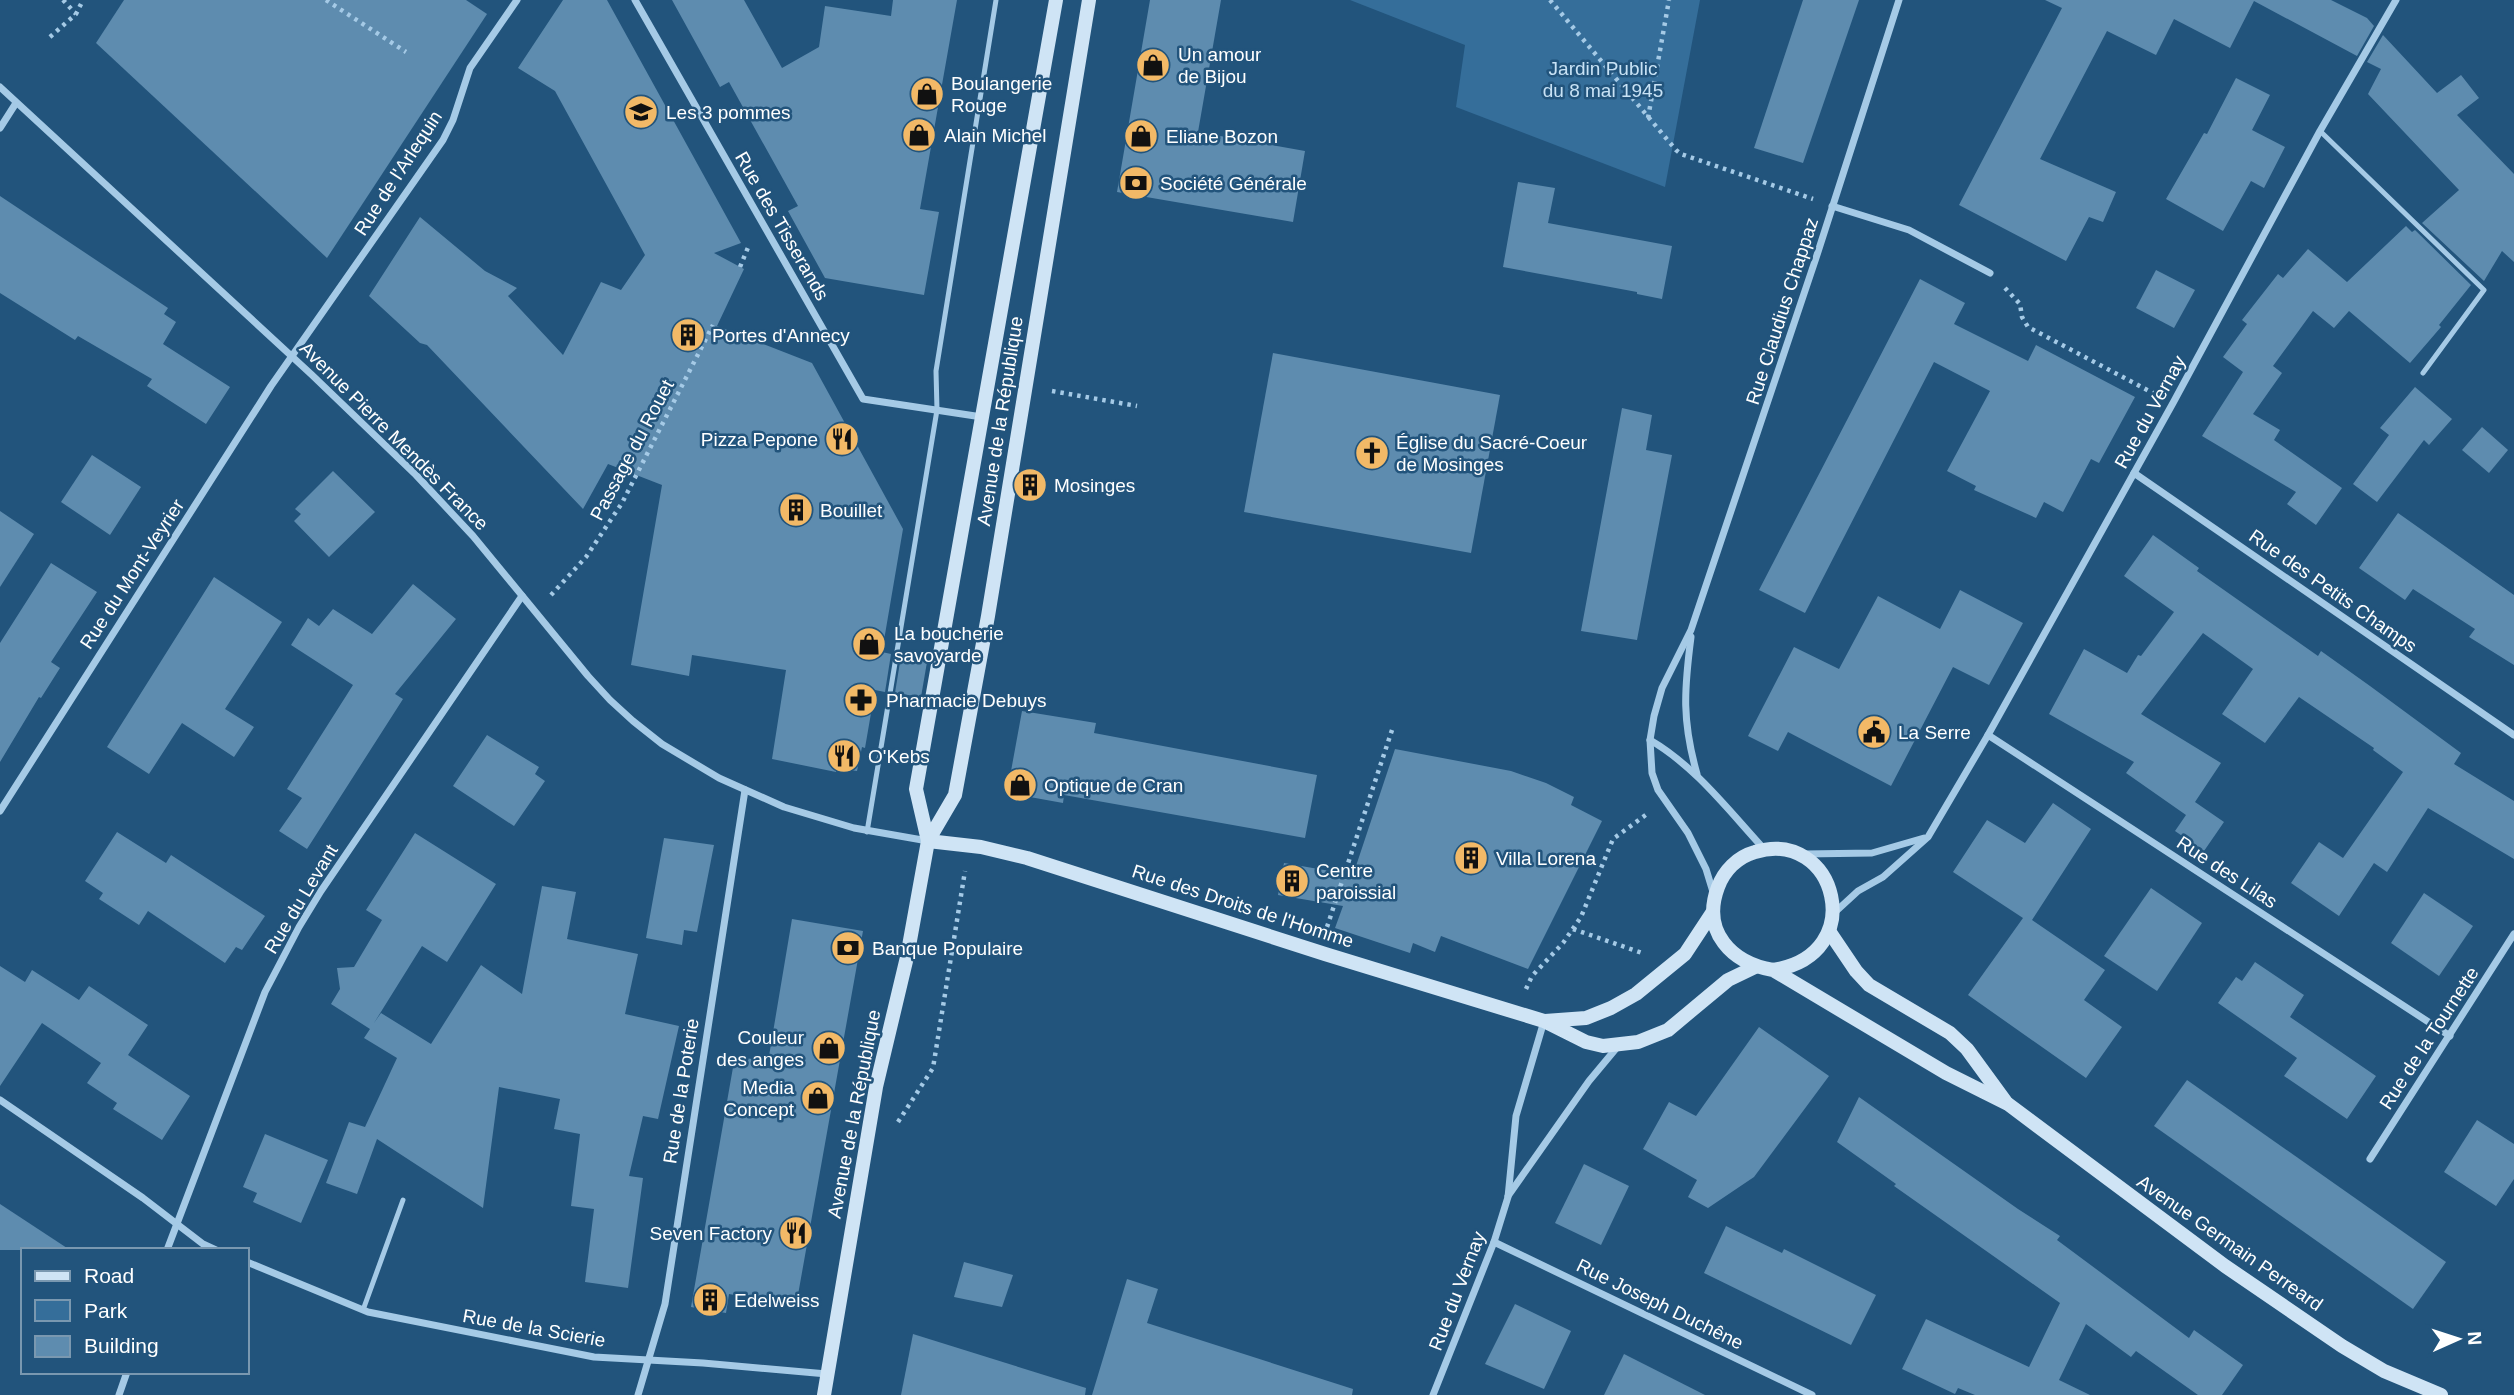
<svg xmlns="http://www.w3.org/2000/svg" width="2514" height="1395" viewBox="0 0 2514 1395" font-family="Arial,sans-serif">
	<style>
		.green { fill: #356e9a }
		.building { fill: #5e8caf }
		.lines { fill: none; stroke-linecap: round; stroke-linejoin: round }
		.path { stroke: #a5cae6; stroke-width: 4.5; stroke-dasharray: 3.5 5; stroke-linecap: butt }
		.service { stroke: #a5cae6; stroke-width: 5 }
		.minor { stroke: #a5cae6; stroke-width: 7 }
		.secondary { stroke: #cfe4f5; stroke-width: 14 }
		.labels { text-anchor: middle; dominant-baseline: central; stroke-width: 5; stroke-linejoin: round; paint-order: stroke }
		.poi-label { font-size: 19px; fill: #fff; stroke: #22547c; text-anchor: start }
		.park-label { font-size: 19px; fill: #c8e2f5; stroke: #22547c }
		.street-label { font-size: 19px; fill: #fff; stroke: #22547c }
	</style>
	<rect width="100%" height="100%" fill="#22547c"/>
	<path class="green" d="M1350,0H1700L1665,187L1456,107L1465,45Z"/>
	<g class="building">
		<path d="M124,0H466L487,14L327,258L96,43Z"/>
		<path d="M563,0H607L741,243L714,253L744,269L717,326L812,363L903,529L882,652L891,654L885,692L875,690L865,748L862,747L857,771L837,768L836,772L772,759L786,670L692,655L689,676L631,665L662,485L608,464L583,509L427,345L420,343L369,296L420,217L485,271L517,288L508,296L563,355L601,282L621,290L645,255L555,91L518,68Z"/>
		<path d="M672,0H744L782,68L819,47L825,6L891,16L893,0H957L920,209L939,212L924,295L825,278L788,211L798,206L729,82L720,87Z"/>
		<path d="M1150,0H1221L1198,132L1305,151L1293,222L1117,192Z"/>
		<path d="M1803,0H1859L1803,163L1754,148Z"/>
		<path d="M2045,0H2331L2367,18L2374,26L2357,56L2254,1L2230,48L2174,19L2156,55L2107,31L2040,159L2116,192L2103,222L2089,217L2066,261L1959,205L2062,8Z"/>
		<path d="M2383,35L2437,93L2461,75L2479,98L2457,115L2514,174V262L2502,251L2484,281L2422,223L2459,190L2368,94L2381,69L2367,62Z"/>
		<path d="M2236,78L2270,95L2252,130L2285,147L2264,188L2251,181L2223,231L2166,199L2204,133L2207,134Z"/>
		<path d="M1518,182L1555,188L1548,223L1672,246L1662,299L1637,294V292L1503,267Z"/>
		<path d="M0,196L168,308L164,314L176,322L163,344L230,387L206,424L147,386L152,379L78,336L75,340L0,293Z"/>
		<path d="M2406,226L2412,232L2415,230L2471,285L2439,325L2441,327L2410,363L2349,311L2334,328L2313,311L2273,366L2282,373L2253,414L2280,430L2274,440L2342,488L2316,525L2287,504L2296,492L2202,436L2243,372L2223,357L2247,324L2242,320L2278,274L2283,278L2308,249L2347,282Z"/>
		<path d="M2156,270L2195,290L2174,328L2136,308Z"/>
		<path d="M1920,279L1965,303L1954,324L2028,361L2036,345L2135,397L2099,463L2091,459L2063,512L2044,502L2036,518L1974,490L1976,486L1947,471L1990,391L1934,362L1805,613L1759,590Z"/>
		<path d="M1273,353L1500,395L1471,553L1244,512Z"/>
		<path d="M2415,387L2452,419L2429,445L2424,440L2377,502L2353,484L2389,435L2380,428Z"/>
		<path d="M1622,408L1652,415L1646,450L1672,455L1637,640L1581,631Z"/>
		<path d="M2482,427L2508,450L2489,473L2462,450Z"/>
		<path d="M92,455L141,487L110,535L61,502Z"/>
		<path d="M333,471L375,512L329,557L294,521L301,514L295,509Z"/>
		<path d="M0,511L34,534L0,587Z"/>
		<path d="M2398,513L2514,595V665L2469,637L2475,629L2413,589L2405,600L2359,568Z"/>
		<path d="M2153,535L2199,568L2197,571L2318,656L2321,651L2370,686L2461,753L2454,764L2514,801V859L2428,808L2387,872L2374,863L2339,916L2291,883L2319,842L2343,858L2403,772L2373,750L2374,748L2299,697L2265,743L2222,714L2253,669L2203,633L2141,714L2221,763L2195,802L2224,822L2204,851L2175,831L2186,815L2126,773L2134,762L2049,714L2084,649L2127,673L2138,655L2141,656L2174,612L2124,576Z"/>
		<path d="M51,563L97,592L51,662L60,668L41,698L39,697L0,762V643Z"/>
		<path d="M214,577L282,622L225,709L254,727L234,757L182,723L149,774L107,747Z"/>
		<path d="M413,584L456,619L395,694L403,699L307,849L279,831L302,798L287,789L353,685L291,645L308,618L319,626L333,609L372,634Z"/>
		<path d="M1960,590L2023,623L1989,685L1953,667L1891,786L1788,732L1778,751L1748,736L1794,647L1839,669L1878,596L1940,629Z"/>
		<path d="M901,656L927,662L921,697L895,693Z"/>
		<path d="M1022,711L1096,723L1094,733L1317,775L1305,838L1064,795L1063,803L1007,793Z"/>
		<path d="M487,735L539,767L535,774L545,781L514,826L453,786Z"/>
		<path d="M1395,749L1511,771L1546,783L1574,797L1571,805L1602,821L1528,969L1441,936L1435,952L1413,943L1410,953L1335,928L1343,906L1278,895L1284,863L1353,875Z"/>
		<path d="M2053,803L2091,829L2032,920L2105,970L2084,1000L2122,1027L2086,1078L1968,995L2023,918L1953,872L1987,820L2025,843Z"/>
		<path d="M117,832L166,863L171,855L265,916L242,950L236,947L225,963L148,911L139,925L99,899L103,893L85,881Z"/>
		<path d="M415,833L496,884L447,962L422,946L374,1023L381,1013L431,1044L481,965L522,994L542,886L576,892L567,939L638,954L625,1014L679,1026L658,1119L643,1116L629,1176L643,1178L628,1288L585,1282L594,1209L571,1206L580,1134L554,1129L560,1099L499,1087L483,1208L377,1139L357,1194L326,1183L349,1122L365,1127L397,1058L364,1038L370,1029L331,1004L340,989L337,968L354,967L382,920L366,910Z"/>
		<path d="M664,838L714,845L697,932L684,930L682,945L646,938Z"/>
		<path d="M2151,888L2202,923L2157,991L2104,956Z"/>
		<path d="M2424,893L2473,926L2439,976L2391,943Z"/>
		<path d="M792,919L863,931L796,1306L729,1294L726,1313L691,1307L735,1056L768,1062Z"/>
		<path d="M2255,962L2304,995L2290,1017L2376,1076L2347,1119L2284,1076L2297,1058L2218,1003L2236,977L2242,981Z"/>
		<path d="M0,966L25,982L32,970L79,1000L89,986L148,1025L128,1055L190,1096L162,1140L113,1109L117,1103L87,1083L101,1063L42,1023L0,1086Z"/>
		<path d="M1759,1027L1829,1076L1754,1177L1708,1208L1688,1197L1697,1180L1643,1149L1669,1102L1696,1116Z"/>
		<path d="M2187,1080L2446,1262L2413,1309L2154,1126Z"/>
		<path d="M1859,1097L2018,1209L2060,1236L2057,1240L2189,1338L2194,1330L2243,1365L2222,1395H2198L2136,1351L2131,1357L2086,1324L2059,1380L2090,1395H1975L1958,1388L1955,1394L1902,1369L1926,1319L2029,1367L2060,1303L1894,1186L1896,1184L1837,1142Z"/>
		<path d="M2477,1120L2514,1144V1179L2496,1206L2444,1172Z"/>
		<path d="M265,1134L328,1160L301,1223L253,1202L257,1193L243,1187Z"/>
		<path d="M1584,1164L1629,1186L1601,1245L1555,1223Z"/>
		<path d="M0,1204L70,1250H0Z"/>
		<path d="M1726,1226L1782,1253L1784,1249L1876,1295L1851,1345L1704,1273Z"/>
		<path d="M964,1262L1013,1275L1002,1307L954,1297Z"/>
		<path d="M1127,1279L1158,1289L1147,1323L1353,1389L1352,1395H1092Z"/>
		<path d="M1515,1304L1571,1331L1544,1389L1485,1364Z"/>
		<path d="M913,1334L1086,1388L1085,1395H901Z"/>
		<path d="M1624,1354L1705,1395H1604Z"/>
	</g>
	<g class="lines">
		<g class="path">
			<path d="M63,0L76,14"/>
			<path d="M326,0L406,52"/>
			<path d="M1550,0L1676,150L1681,154L1813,199"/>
			<path d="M50,37L76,14L83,0"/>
			<path d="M1648,118L1669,0"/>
			<path d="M740,267L749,245"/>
			<path d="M2005,288L2020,304L2022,317L2028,327L2153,393"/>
			<path d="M1052,391L1137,406"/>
			<path d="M551,595L586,557L622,503L713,325"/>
			<path d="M1327,927L1393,727"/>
			<path d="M1573,929L1645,954"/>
			<path d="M1526,989L1532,976L1563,943L1581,917L1613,839L1647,814"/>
			<path d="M898,1122L933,1068L965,871"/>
		</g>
		<g class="service">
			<path d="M2320,131L2484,290L2423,373"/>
			<path d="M867,832L937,410L936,371L996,0"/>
			<path d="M363,1310L403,1200"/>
		</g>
		<g class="minor">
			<path d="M635,0L863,399L982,417"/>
			<path d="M0,87L312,375L416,475L473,536L588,676L610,700L633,721L662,744L719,778L784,807L854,828L928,841"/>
			<path d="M0,128L16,103"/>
			<path d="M1832,206L1909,230L1990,273"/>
			<path d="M2134,473L2514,735"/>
			<path d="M1691,637C1684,691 1682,721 1697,774"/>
			<path d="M1988,735L2450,1036"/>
			<path d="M1650,740C1695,766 1729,811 1764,849"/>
			<path d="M0,811L271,386L443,140L453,120L470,68L517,0"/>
			<path d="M1805,854L1872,853L1924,838"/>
			<path d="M1713,892L1706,869L1688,833L1658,790L1652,773L1650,740L1654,716L1662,688L1691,630L1816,258L1899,0"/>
			<path d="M1833,914L1858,891L1883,877L1928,837L1988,735L2173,403L2320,131L2396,0"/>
			<path d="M0,1100L143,1198L203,1244L216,1250"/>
			<path d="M2370,1159L2514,934"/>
			<path d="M1508,1196L1589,1081L1619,1045"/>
			<path d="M1494,1242L1812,1395"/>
			<path d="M167,1250L265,992L299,927L321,891L522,596"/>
			<path d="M247,1262L368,1312L594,1357L703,1363L827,1374"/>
			<path d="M119,1395L127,1372"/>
			<path d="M638,1395L665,1304L745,790"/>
			<path d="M1433,1395L1494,1242L1508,1197L1516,1116L1544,1021"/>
		</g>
		<g class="secondary">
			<path d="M928,841L981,847L1027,858L1325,954L1544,1021L1586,1042L1603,1046L1638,1042L1668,1030L1728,980L1755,967"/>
			<path d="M928,841L916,789L1056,0"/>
			<path d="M1829,931L1856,971L1869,985L1950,1033L1967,1049L2005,1101"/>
			<path d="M1773,970C1871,955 1836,827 1755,852C1737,857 1724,871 1718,887C1701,932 1732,963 1773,970L1946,1073L2008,1104L2225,1266L2342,1346L2384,1371L2441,1395"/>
			<path d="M1545,1021L1586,1018L1611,1008L1636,994L1685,954L1712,913"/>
			<path d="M824,1395L876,1087L907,957L928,841L955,795L988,616L1089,0"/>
		</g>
	</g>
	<defs>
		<g id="shop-disc" transform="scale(1.75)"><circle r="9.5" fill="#f2b967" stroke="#22547c"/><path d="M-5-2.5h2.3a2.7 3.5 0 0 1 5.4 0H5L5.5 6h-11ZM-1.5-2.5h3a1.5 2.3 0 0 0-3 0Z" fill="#111"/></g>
		<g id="school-disc" transform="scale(1.75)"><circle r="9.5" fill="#f2b967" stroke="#22547c"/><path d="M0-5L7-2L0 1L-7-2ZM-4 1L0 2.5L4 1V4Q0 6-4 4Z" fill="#111"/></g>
		<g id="bank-disc" transform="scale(1.75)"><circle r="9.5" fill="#f2b967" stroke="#22547c"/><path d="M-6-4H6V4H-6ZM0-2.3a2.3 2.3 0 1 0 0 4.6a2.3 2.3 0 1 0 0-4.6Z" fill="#111"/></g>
		<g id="building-disc" transform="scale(1.75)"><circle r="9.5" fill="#f2b967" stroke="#22547c"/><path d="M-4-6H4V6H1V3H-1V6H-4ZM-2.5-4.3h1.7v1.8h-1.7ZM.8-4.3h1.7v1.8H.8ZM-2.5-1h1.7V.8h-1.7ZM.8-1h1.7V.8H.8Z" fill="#111"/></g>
		<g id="restaurant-disc" transform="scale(1.75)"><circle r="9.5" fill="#f2b967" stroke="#22547c"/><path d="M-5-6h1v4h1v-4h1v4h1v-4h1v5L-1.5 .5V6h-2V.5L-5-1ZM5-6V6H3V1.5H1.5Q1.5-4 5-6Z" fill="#111"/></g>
		<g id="church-disc" transform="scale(1.75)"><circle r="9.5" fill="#f2b967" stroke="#22547c"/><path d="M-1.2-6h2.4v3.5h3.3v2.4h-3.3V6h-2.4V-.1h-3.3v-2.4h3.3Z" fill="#111"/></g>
		<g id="pharmacy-disc" transform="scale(1.75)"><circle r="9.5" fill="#f2b967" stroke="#22547c"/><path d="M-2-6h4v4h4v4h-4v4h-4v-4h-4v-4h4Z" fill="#111"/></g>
		<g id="civic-disc" transform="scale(1.75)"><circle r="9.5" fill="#f2b967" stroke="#22547c"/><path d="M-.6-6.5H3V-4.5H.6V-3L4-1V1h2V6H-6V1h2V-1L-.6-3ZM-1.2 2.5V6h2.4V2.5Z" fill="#111"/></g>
	</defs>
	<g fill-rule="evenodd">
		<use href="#shop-disc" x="1153" y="65"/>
		<use href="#shop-disc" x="927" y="94"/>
		<use href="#school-disc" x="641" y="112"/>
		<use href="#shop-disc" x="919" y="135"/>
		<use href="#shop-disc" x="1141" y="136"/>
		<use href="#bank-disc" x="1136" y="183"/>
		<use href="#building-disc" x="688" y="335"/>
		<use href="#restaurant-disc" x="842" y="439"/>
		<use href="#church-disc" x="1372" y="453"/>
		<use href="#building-disc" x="1030" y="485"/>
		<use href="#building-disc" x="796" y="510"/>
		<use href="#shop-disc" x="869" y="644"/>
		<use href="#pharmacy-disc" x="861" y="700"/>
		<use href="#civic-disc" x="1874" y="732"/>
		<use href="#restaurant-disc" x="844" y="756"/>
		<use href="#shop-disc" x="1020" y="785"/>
		<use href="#building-disc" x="1471" y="858"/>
		<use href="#building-disc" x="1292" y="881"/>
		<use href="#bank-disc" x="848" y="948"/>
		<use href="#shop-disc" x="829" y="1048"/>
		<use href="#shop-disc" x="818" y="1098"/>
		<use href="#restaurant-disc" x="796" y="1233"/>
		<use href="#building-disc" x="710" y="1300"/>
	</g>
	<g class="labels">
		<g class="poi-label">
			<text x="1178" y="54">Un amour<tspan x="1178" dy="22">de Bijou</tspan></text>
			<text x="951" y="83">Boulangerie<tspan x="951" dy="22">Rouge</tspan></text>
			<text x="666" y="112">Les 3 pommes</text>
			<text x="944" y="135">Alain Michel</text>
			<text x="1166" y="136">Eliane Bozon</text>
			<text x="1160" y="183">Société Générale</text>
			<text x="712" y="335">Portes d'Annecy</text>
			<text x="818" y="439" text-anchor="end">Pizza Pepone</text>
			<text x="1396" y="442">Église du Sacré-Coeur<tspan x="1396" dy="22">de Mosinges</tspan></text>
			<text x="1054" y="485">Mosinges</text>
			<text x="820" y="510">Bouillet</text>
			<text x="894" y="633">La boucherie<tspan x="894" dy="22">savoyarde</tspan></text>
			<text x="886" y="700">Pharmacie Debuys</text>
			<text x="1898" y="732">La Serre</text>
			<text x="868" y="756">O'Kebs</text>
			<text x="1044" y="785">Optique de Cran</text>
			<text x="1496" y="858">Villa Lorena</text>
			<text x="1316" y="870">Centre<tspan x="1316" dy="22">paroissial</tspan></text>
			<text x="872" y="948">Banque Populaire</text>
			<text x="804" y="1037" text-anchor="end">Couleur<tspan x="804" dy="22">des anges</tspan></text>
			<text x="794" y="1087" text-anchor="end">Media<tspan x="794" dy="22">Concept</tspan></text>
			<text x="772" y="1233" text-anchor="end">Seven Factory</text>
			<text x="734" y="1300">Edelweiss</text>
		</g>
		<g class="park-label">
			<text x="1603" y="68">Jardin Public<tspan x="1603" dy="22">du 8 mai 1945</tspan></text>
		</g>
		<g class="street-label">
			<text transform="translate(398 173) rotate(-57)">Rue de l'Arlequin</text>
			<text transform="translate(782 226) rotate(60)">Rue des Tisserands</text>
			<text transform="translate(1782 311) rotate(-72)">Rue Claudius Chappaz</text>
			<text transform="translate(2150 412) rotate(-61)">Rue du Vernay</text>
			<text transform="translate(1000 421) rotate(-81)">Avenue de la République</text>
			<text transform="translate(394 436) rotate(45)">Avenue Pierre Mendès France</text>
			<text transform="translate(632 450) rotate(-62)">Passage du Rouet</text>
			<text transform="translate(132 574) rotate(-57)">Rue du Mont-Veyrier</text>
			<text transform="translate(2333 591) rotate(35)">Rue des Petits Champs</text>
			<text transform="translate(2227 872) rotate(33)">Rue des Lilas</text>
			<text transform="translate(301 899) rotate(-59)">Rue du Levant</text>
			<text transform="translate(1243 906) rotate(18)">Rue des Droits de l'Homme</text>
			<text transform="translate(2429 1038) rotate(-57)">Rue de la Tournette</text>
			<text transform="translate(681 1091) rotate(-81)">Rue de la Poterie</text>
			<text transform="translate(854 1114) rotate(-79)">Avenue de la République</text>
			<text transform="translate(2230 1243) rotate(35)">Avenue Germain Perreard</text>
			<text transform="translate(1457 1291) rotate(-69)">Rue du Vernay</text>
			<text transform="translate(1660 1304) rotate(26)">Rue Joseph Duchêne</text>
			<text transform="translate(534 1328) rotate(10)">Rue de la Scierie</text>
		</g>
	</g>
	<rect x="21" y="1248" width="228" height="126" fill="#22547c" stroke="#7a98b0" stroke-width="2"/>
	<rect x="35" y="1271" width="35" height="10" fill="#cfe4f5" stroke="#7a98b0" stroke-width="2"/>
	<text x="84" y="1283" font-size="21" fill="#ffffff">Road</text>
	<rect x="35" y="1300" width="35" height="21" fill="#356e9a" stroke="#7a98b0" stroke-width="2"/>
	<text x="84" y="1318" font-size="21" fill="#ffffff">Park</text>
	<rect x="35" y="1336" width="35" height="21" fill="#5e8caf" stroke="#7a98b0" stroke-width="2"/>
	<text x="84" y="1353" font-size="21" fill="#ffffff">Building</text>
	<g transform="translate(2458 1339) rotate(87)" stroke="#22547c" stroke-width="5" paint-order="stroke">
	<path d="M0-5L12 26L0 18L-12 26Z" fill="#ffffff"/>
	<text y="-10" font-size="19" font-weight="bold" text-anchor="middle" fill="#ffffff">N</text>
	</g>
</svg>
